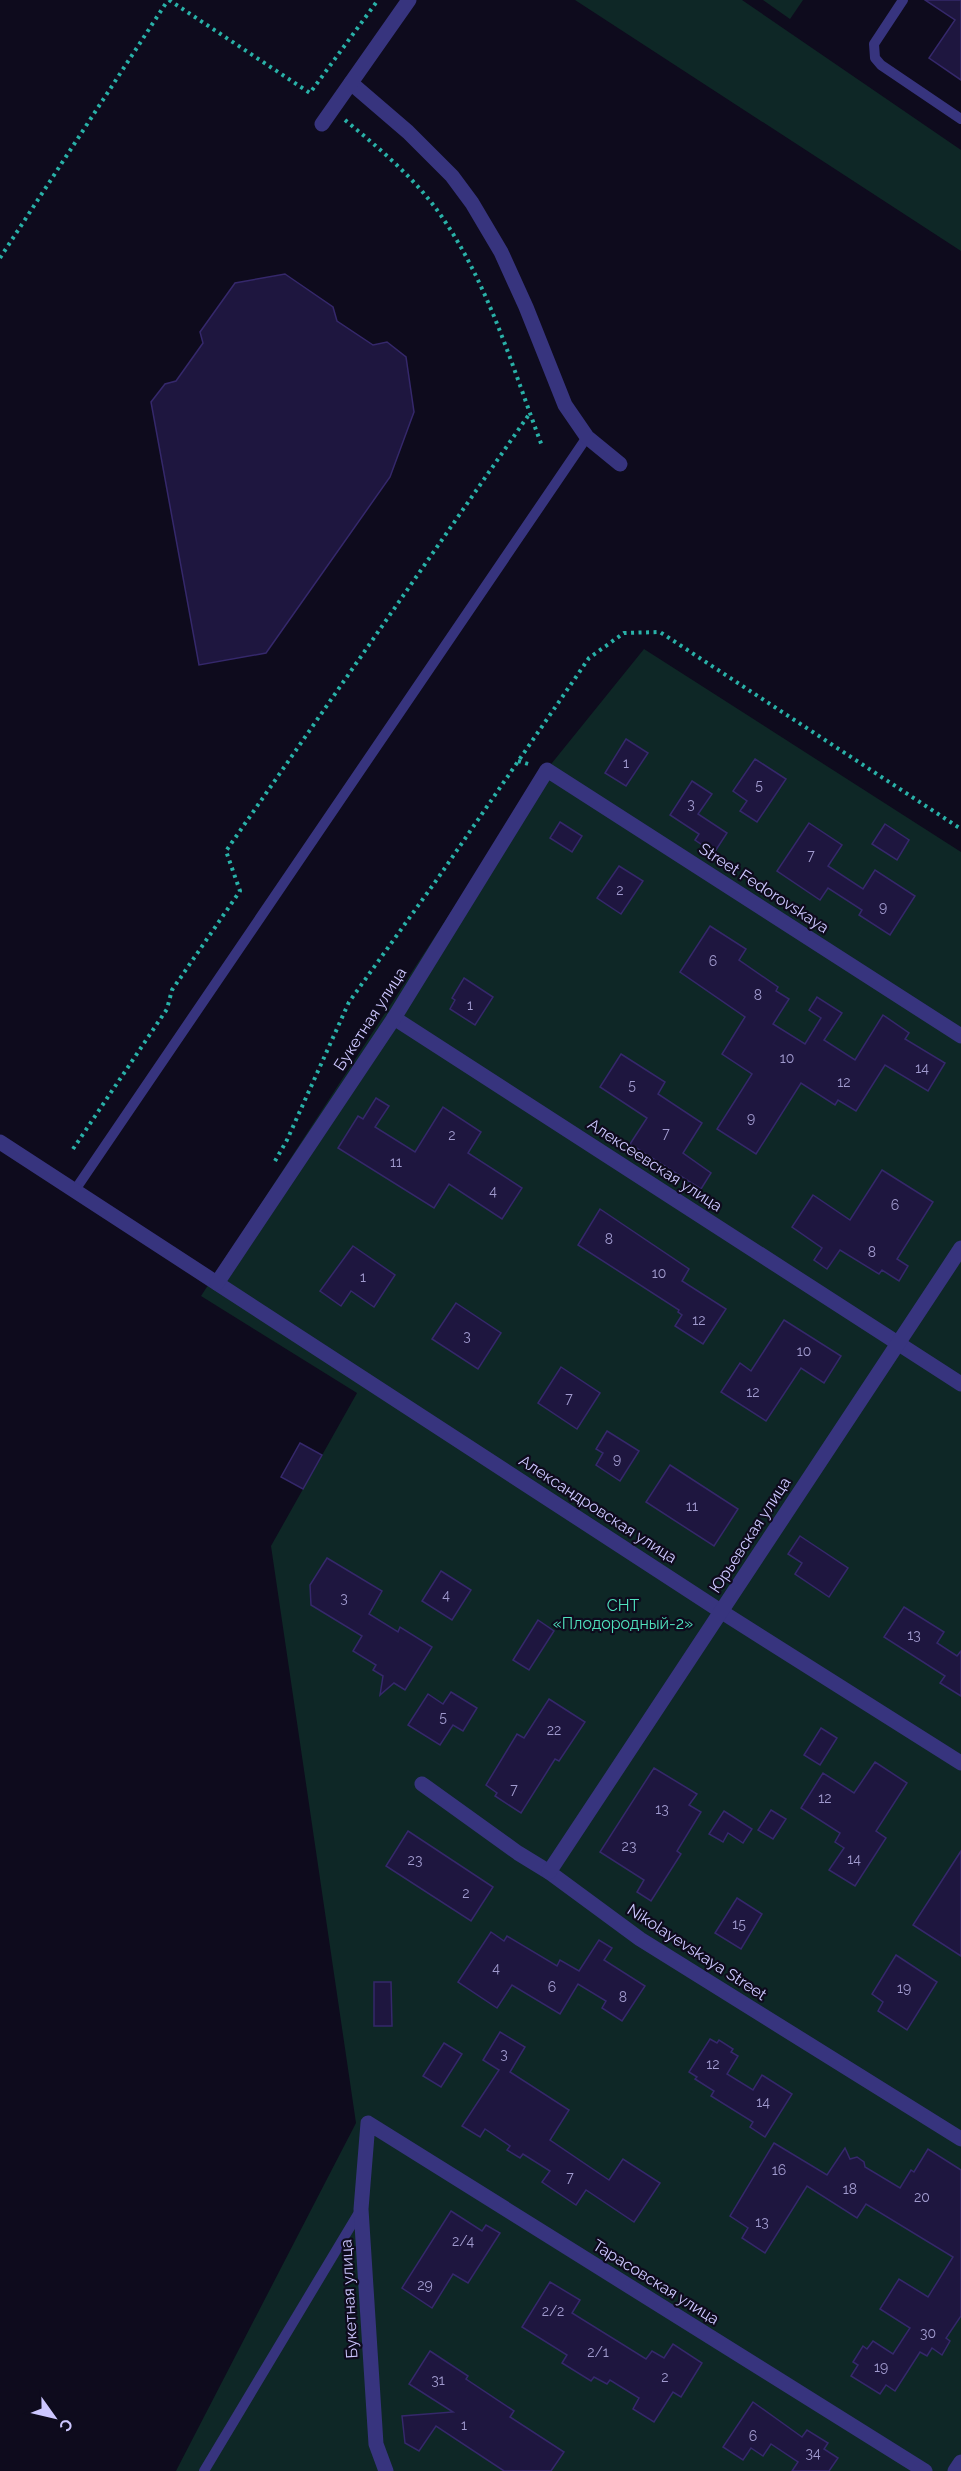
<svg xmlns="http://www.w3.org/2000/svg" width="961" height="2471" viewBox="0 0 961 2471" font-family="Raleway,sans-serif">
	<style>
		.green { fill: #0e2726 }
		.building { fill: #1e163f; stroke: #35286b; stroke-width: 1.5 }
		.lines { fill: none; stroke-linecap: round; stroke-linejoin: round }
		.path { stroke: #29b1a8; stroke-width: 4; stroke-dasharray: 3 4.5; stroke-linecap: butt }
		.lane { stroke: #37347e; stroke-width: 10 }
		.street { stroke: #37347e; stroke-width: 15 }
		.labels { text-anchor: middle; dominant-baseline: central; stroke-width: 4.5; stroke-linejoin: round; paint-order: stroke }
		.number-label { font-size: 14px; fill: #a19bcf }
		.street-label { font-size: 16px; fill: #cdc7ff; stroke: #0e0b1d }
		.park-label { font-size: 16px; fill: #50e2bd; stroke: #0e0b1d }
	</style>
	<rect width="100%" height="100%" fill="#0e0b1d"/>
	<g class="green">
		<path d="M575,0H742L961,150V251Z"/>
		<path d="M763,0H803L790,19Z"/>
		<path d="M644,649L961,852V2471H176L356,2123L271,1546L357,1393L201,1296L531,789Z"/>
	</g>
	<g class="building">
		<path d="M925,0H961V80L929,58L955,20Z"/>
		<path d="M285,274L333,307L337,321L373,345L387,342L406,357L414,412L390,477L266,653L199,665L151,402L165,384L176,381L203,343L200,332L235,283Z"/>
		<path d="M626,739L648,753L626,786L605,773Z"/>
		<path d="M755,759L786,779L757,822L740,811L747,801L733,791Z"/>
		<path d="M692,781L712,794L698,814L727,833L714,853L695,840L699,834L670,815Z"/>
		<path d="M560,822L582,836L572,852L550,838Z"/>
		<path d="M809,823L842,845L828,866L863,889L875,870L915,896L890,935L859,915L862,910L828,888L820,900L777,871Z"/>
		<path d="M885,824L909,840L897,860L872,844Z"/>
		<path d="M619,866L643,881L621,914L597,898Z"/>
		<path d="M710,926L746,949L739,960L778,987L776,991L789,999L773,1024L805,1044L821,1018L809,1010L817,997L842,1013L824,1040L855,1060L883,1015L909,1033L905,1039L945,1063L928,1091L885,1065L856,1111L838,1100L835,1105L801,1083L756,1154L717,1129L752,1074L722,1054L745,1017L680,972Z"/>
		<path d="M464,978L493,997L475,1025L450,1009L455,1000L452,998Z"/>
		<path d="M621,1054L665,1082L658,1094L702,1123L683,1153L711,1173L701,1189L630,1144L647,1118L600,1087Z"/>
		<path d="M376,1098L389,1106L375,1127L415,1152L443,1107L481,1132L468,1153L522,1188L502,1219L449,1184L434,1208L338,1148L358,1116L363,1119Z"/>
		<path d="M882,1170L933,1202L897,1259L908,1266L899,1281L882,1270L879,1274L840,1250L827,1269L814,1260L822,1248L792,1227L813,1195L850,1220Z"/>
		<path d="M600,1209L689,1269L682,1281L726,1309L703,1344L675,1326L682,1315L678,1312L679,1310L578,1245Z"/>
		<path d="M353,1246L395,1275L374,1307L351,1291L341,1306L320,1291Z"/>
		<path d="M456,1303L501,1333L478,1369L432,1339Z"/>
		<path d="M784,1320L841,1356L824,1383L801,1368L766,1421L721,1392L740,1363L751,1371Z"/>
		<path d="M561,1367L600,1393L577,1429L538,1403Z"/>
		<path d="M607,1431L639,1451L620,1481L596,1465L603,1453L596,1449Z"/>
		<path d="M300,1443L322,1455L303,1489L281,1477Z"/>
		<path d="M670,1465L738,1509L714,1546L646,1502Z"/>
		<path d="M800,1536L848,1568L829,1597L795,1574L802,1563L788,1554Z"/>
		<path d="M327,1558L382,1591L369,1614L398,1632L400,1627L432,1647L405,1690L394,1683L380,1695L383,1676L373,1670L376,1665L353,1651L362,1636L311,1605L310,1585Z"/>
		<path d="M441,1571L471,1590L452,1620L422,1601Z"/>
		<path d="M904,1607L944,1632L937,1643L957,1656L961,1651V1696L940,1683L945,1676L884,1637Z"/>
		<path d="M538,1620L554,1631L529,1670L513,1660Z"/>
		<path d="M451,1692L477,1708L463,1731L453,1725L440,1745L408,1725L428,1694L443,1704Z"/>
		<path d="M549,1699L585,1722L559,1761L555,1759L521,1813L495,1796L497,1793L486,1785L517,1734L524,1738Z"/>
		<path d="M821,1728L837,1738L820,1765L804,1755Z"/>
		<path d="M875,1762L907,1783L876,1831L886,1838L855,1886L829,1870L844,1848L835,1842L840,1833L801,1808L823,1773L854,1793Z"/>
		<path d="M654,1768L697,1794L689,1805L701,1812L677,1851L681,1854L651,1901L637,1892L644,1880L600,1852Z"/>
		<path d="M771,1810L786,1819L773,1839L758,1830Z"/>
		<path d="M724,1811L752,1829L743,1843L728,1833L723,1842L709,1834Z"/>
		<path d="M408,1831L493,1887L471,1921L386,1866Z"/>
		<path d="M961,1851V1956L913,1925Z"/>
		<path d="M737,1898L762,1914L741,1949L715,1933Z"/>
		<path d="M491,1932L504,1941L507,1936L557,1966L560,1960L579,1971L599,1940L612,1948L604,1960L645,1986L622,2021L602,2008L606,2001L578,1984L560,2014L512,1985L497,2008L458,1982Z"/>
		<path d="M896,1955L937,1982L907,2030L878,2011L883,2002L872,1994Z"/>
		<path d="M374,1982H391L392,2026H374Z"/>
		<path d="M500,2032L525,2047L510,2072L569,2110L550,2140L609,2180L623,2159L660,2183L634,2222L586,2190L576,2205L542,2182L550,2171L523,2154L520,2158L507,2150L510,2146L485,2129L480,2137L462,2126L499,2070L483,2060Z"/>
		<path d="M710,2039L717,2043L719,2040L733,2049L731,2052L738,2056L727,2074L753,2090L762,2075L792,2094L765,2137L750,2127L753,2122L711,2096L714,2091L695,2079L697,2077L689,2072Z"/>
		<path d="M444,2043L462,2054L441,2087L423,2076Z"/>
		<path d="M774,2143L827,2175L845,2148L850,2159L857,2157L864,2162L865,2167L900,2188L911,2170L914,2172L928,2149L961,2170V2316L946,2338L950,2341L942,2355L932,2348L927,2356L920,2352L895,2391L886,2385L880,2394L851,2376L858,2365L853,2362L863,2346L867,2349L873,2341L893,2354L910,2328L880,2309L899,2279L928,2297L953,2257L866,2204L857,2218L807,2186L765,2253L742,2238L748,2228L730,2216Z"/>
		<path d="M451,2211L482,2231L486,2225L500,2233L468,2283L453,2274L432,2308L402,2288Z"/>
		<path d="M550,2282L580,2300L572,2313L646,2359L652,2351L664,2358L673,2344L702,2363L681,2397L673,2392L654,2422L633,2409L639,2398L610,2380L607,2384L594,2377L591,2381L562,2363L567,2355L522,2327Z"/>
		<path d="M430,2351L468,2376L466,2379L514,2411L510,2417L564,2452L551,2471H504L436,2426L419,2451L405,2443L402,2416L453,2412L409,2384Z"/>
		<path d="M753,2402L802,2437L807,2430L828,2443L824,2449L838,2458L829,2471H792L798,2462L771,2444L763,2456L751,2448L743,2460L723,2447Z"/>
	</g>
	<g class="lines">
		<g class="path">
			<path d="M169,0L310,93L378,0"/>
			<path d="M345,120C380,149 416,179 442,217C489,285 513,369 542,446"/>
			<path d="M0,258L168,0"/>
			<path d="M518,761L532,765"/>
			<path d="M73,1149L167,1009L172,990L240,891L226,851L530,413"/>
			<path d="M275,1161L287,1140L349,1002L438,878L589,658L624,633L660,632L961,829"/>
		</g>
		<g class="lane">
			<path d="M903,0L874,44L875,58L881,65L961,119"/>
			<path d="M75,1190L587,437"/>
			<path d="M204,2471L361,2209"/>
		</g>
		<g class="street">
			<path d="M351,83L408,132L452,176L472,203L501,252L526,307L565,405L587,437L620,464"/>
			<path d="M322,124L409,0"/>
			<path d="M394,1018L961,1384"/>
			<path d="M0,1142L722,1612L961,1763"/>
			<path d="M217,1283L394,1018L547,770L961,1036"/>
			<path d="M422,1784L518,1853L549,1872L640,1939L961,2139"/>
			<path d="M549,1872L961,1248"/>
			<path d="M386,2471L376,2444L361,2209L368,2123L925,2471"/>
			<path d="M955,2471L961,2462"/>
		</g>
	</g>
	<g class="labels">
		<g class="number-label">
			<text x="626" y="763">1</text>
			<text x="759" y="785">5</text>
			<text x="691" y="804">3</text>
			<text x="811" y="855">7</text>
			<text x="620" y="890">2</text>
			<text x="883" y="907">9</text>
			<text x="713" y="961">6</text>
			<text x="758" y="995">8</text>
			<text x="470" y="1005">1</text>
			<text x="787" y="1058">10</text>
			<text x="922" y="1068">14</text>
			<text x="844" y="1082">12</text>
			<text x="632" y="1085">5</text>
			<text x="751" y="1118">9</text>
			<text x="666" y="1133">7</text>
			<text x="452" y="1135">2</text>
			<text x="396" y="1162">11</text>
			<text x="493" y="1191">4</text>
			<text x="895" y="1205">6</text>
			<text x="609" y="1239">8</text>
			<text x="872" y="1252">8</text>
			<text x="659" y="1273">10</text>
			<text x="363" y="1277">1</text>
			<text x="699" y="1320">12</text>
			<text x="467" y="1336">3</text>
			<text x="804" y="1351">10</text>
			<text x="753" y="1392">12</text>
			<text x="569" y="1398">7</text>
			<text x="617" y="1459">9</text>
			<text x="692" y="1506">11</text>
			<text x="446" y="1595">4</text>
			<text x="344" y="1598">3</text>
			<text x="914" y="1635">13</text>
			<text x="443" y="1717">5</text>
			<text x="554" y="1730">22</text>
			<text x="514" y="1789">7</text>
			<text x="825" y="1798">12</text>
			<text x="662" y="1809">13</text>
			<text x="629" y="1846">23</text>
			<text x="854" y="1859">14</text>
			<text x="415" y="1860">23</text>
			<text x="466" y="1893">2</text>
			<text x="739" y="1924">15</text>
			<text x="496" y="1968">4</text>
			<text x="552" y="1987">6</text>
			<text x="904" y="1988">19</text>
			<text x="623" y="1997">8</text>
			<text x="504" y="2054">3</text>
			<text x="713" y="2064">12</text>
			<text x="763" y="2102">14</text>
			<text x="779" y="2170">16</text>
			<text x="570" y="2177">7</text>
			<text x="850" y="2189">18</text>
			<text x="922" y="2197">20</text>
			<text x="762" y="2222">13</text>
			<text x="463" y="2241">2/4</text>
			<text x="425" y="2285">29</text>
			<text x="553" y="2311">2/2</text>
			<text x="928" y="2333">30</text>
			<text x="598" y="2352">2/1</text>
			<text x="881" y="2367">19</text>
			<text x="665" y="2377">2</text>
			<text x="438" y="2380">31</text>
			<text x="464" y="2425">1</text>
			<text x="753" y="2436">6</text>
			<text x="813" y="2453">34</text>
		</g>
		<g class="street-label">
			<text transform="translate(764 888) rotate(33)">Street Fedorovskaya</text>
			<text transform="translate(370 1019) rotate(-57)">Букетная улица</text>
			<text transform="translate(655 1165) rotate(33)">Алексеевская улица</text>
			<text transform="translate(598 1509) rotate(33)">Александровская улица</text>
			<text transform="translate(750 1535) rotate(-57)">Юрьевская улица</text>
			<text transform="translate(697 1952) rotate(33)">Nikolayevskaya Street</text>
			<text transform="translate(656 2282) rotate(32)">Тарасовская улица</text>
			<text transform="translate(349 2299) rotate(-93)">Букетная улица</text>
		</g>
		<g class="park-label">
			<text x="623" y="1605">СНТ<tspan x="623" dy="18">«Плодородный-2»</tspan></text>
		</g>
	</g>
	<g transform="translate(54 2417) rotate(124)" stroke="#0e0b1d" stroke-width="4.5" paint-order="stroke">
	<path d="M0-4.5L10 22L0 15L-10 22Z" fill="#cdc7ff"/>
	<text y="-9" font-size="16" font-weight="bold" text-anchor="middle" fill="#cdc7ff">С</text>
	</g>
</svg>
